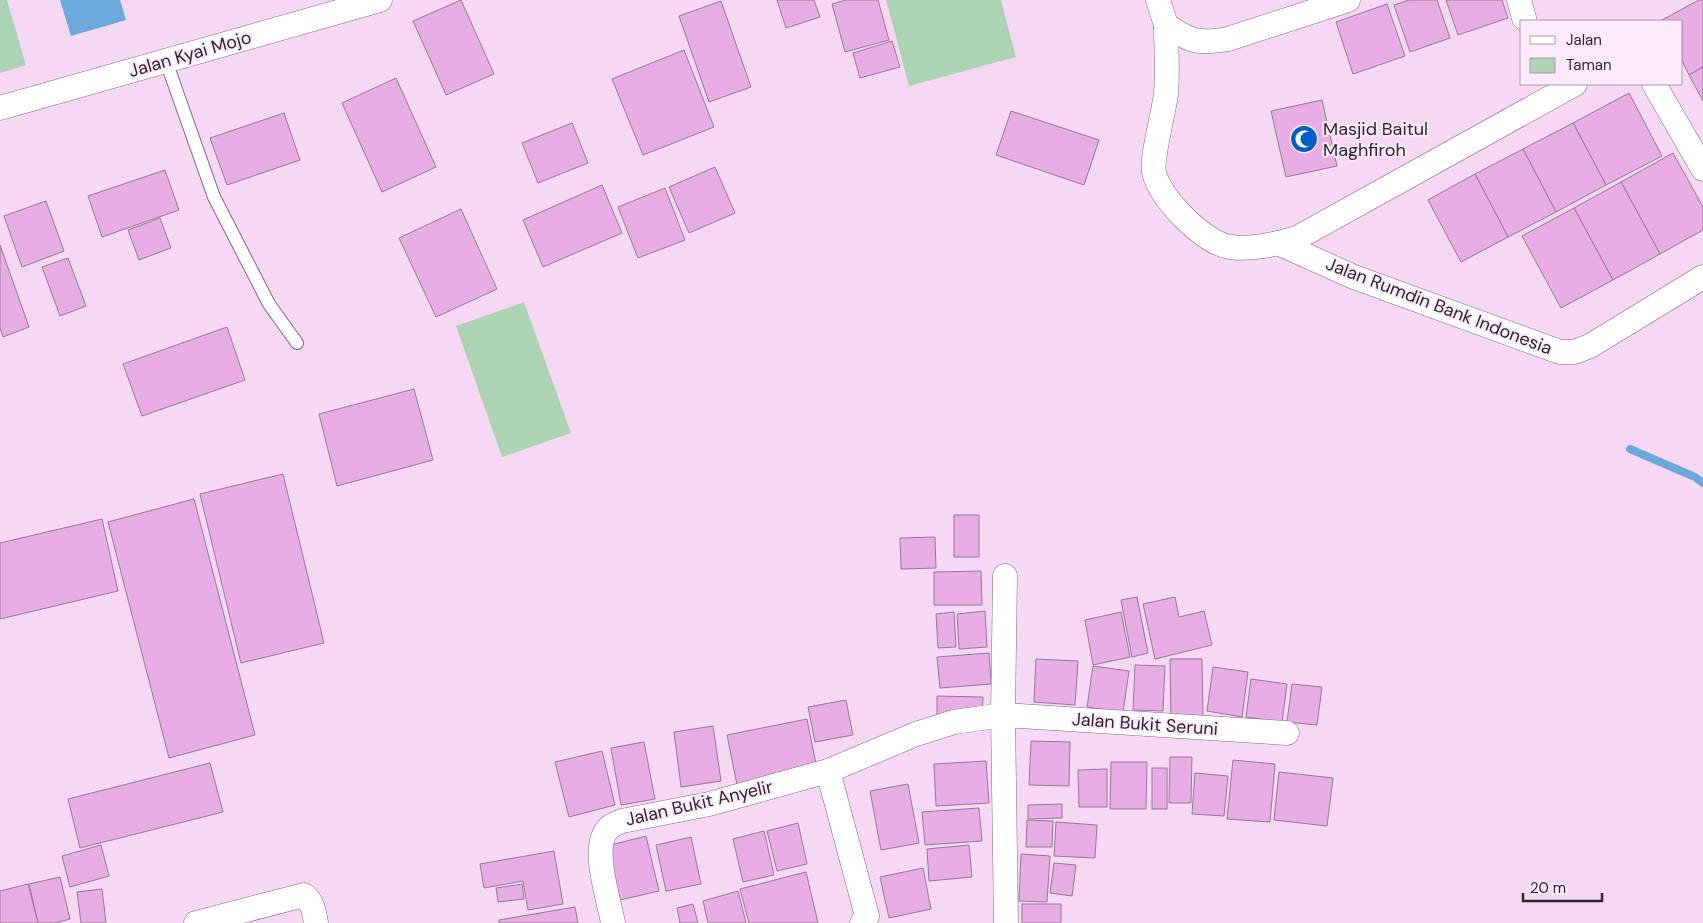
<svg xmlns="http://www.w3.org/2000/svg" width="1703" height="923" viewBox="0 0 1703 923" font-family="'DM Sans',sans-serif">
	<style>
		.green { fill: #acd4b4 }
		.water { fill: #6ba8db }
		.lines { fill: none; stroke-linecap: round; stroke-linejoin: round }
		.stream { stroke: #6ba8db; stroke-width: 8 }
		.building { fill: #e7ade4; stroke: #957a93 }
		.service-casing { stroke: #816780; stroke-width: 14 }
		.minor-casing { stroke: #816780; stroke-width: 25 }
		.service { stroke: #fff; stroke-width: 12 }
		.minor { stroke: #fff; stroke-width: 24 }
		.labels { text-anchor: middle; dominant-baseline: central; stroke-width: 4; stroke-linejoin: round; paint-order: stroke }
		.street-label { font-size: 18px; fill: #312630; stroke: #fceafb }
		.poi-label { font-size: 18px; fill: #312630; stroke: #fceafb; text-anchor: start }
	</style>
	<rect width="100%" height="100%" fill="#f6d8f4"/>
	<g class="green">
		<path d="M0,0H7L26,65L0,73Z"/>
		<path d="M886,0H1001L1016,57L909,86Z"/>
		<path d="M524,302L571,433L502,457L456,326Z"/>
	</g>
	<path class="water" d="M60,0H120L126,20L71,36Z"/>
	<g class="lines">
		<path class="stream" d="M1630,449L1695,477L1703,483"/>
	</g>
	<g class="building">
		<path d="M461,0L494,74L446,95L413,21Z"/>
		<path d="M777,0H814L820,17L786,28Z"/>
		<path d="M846,0H878L889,40L845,52L832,4Z"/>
		<path d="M1409,0H1437L1450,38L1410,52L1394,5Z"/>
		<path d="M1446,0H1502L1508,18L1458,35Z"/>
		<path d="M1699,0H1703V67L1689,75L1682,61V21H1660Z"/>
		<path d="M721,1L751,87L709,102L679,16Z"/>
		<path d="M1387,4L1405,56L1353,74L1336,22Z"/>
		<path d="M892,41L900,67L860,78L853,53Z"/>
		<path d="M684,50L714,127L643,155L612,79Z"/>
		<path d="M1703,67V101L1689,75Z"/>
		<path d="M396,78L436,167L382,192L342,103Z"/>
		<path d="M1629,93L1662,156L1606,185L1573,123Z"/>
		<path d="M1322,100L1337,166L1286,177L1271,111Z"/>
		<path d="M1011,111L1099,140L1084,185L996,155Z"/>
		<path d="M284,113L300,160L227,185L210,138Z"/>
		<path d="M572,123L588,163L538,183L522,143Z"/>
		<path d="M1573,123L1606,185L1556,212L1523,149Z"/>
		<path d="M1523,149L1556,212L1508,237L1475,174Z"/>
		<path d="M1673,153L1703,207V230L1660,254L1621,182Z"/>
		<path d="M715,167L735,213L689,233L669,187Z"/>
		<path d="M165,170L179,210L102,237L88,196Z"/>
		<path d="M1475,174L1508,237L1461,262L1428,200Z"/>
		<path d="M1621,182L1660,254L1613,280L1574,208Z"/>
		<path d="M602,185L622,233L543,267L523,220Z"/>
		<path d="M665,188L685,240L638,258L618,207Z"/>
		<path d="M46,201L64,251L22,267L4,216Z"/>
		<path d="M1574,208L1613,280L1561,308L1522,236Z"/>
		<path d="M461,209L497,289L436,317L399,238Z"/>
		<path d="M160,218L171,248L139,260L128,230Z"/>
		<path d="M0,245L29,327L3,337L0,328Z"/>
		<path d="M68,258L86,306L60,316L42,267Z"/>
		<path d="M227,327L245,380L142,416L123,364Z"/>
		<path d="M414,389L433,460L337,486L319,414Z"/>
		<path d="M283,474L324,643L241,663L200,494Z"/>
		<path d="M194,499L255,735L169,758L108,522Z"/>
		<rect x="954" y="515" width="25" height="42"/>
		<path d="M102,519L118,591L0,619V543Z"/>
		<path d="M935,537L936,568L901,569L900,538Z"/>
		<path d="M981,571L982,605H934V572Z"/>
		<path d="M1137,597L1148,653L1132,657L1121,600Z"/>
		<path d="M1175,597L1179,617L1204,611L1212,645L1155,659L1143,604Z"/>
		<path d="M985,611L987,647L959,649L957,614Z"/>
		<path d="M954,612L956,647L938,648L936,614Z"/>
		<path d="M1121,612L1130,657L1093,665L1085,620Z"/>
		<path d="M989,653L991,684L940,688L937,657Z"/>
		<path d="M1036,659L1078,661L1075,705L1034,702Z"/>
		<path d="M1170,659H1202L1203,719L1171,720Z"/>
		<path d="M1135,665L1165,666L1163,711L1133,710Z"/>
		<path d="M1093,666L1129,671L1123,712L1087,707Z"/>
		<path d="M1213,667L1248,672L1242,717L1207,711Z"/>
		<path d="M1251,679L1287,684L1282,722L1246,717Z"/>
		<path d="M1292,684L1322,687L1317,725L1287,722Z"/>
		<path d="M937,696L983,697L982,715L937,714Z"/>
		<path d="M846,700L853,735L815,742L808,707Z"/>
		<path d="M807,719L817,769L737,785L727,735Z"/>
		<path d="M713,726L721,781L681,787L674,732Z"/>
		<path d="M1031,741L1070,742L1069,786L1029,785Z"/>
		<path d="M644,742L655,799L621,805L611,748Z"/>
		<path d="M602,751L615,805L569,817L555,762Z"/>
		<path d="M1170,757H1192L1191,803H1169Z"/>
		<path d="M1233,760L1275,764L1270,822L1227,819Z"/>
		<path d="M986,761L989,803L936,806L934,764Z"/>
		<path d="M1111,762H1147L1146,809H1110Z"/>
		<path d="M210,763L223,812L80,848L68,799Z"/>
		<rect x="1152" y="768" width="15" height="41"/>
		<path d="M1107,769V807H1079L1078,770Z"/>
		<path d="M1279,772L1333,778L1327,826L1274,820Z"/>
		<path d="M1195,773L1228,776L1224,816L1192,814Z"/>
		<path d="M908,784L919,843L881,850L870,791Z"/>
		<path d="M1062,804V818L1028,819V805Z"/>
		<path d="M979,808L982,841L925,845L922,812Z"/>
		<path d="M1027,820L1053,821L1052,847H1026Z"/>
		<path d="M1056,822L1097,825L1095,858L1054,856Z"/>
		<path d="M798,823L807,864L777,871L767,831Z"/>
		<path d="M764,831L774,875L743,882L733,839Z"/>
		<path d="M646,836L659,891L620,900L607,846Z"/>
		<path d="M691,837L701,884L666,891L656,845Z"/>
		<path d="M101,845L109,876L70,887L62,856Z"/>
		<path d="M969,845L972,877L929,881L927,849Z"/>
		<path d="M554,851L563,904L528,910L523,881L484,888L480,864Z"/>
		<path d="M1021,854L1050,856L1047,902L1019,901Z"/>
		<path d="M1054,863L1076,865L1072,896L1050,893Z"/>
		<path d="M923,868L931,909L889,918L880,877Z"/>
		<path d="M806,872L818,923H749L740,889Z"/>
		<path d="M60,877L70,919L55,923H38L29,884Z"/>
		<path d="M28,884L38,923H0V891Z"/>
		<path d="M522,884L524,899L498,902L496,888Z"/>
		<path d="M102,889L106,923H81L77,892Z"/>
		<path d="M738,891L746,923H708L703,901Z"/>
		<path d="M693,904L698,923H680L677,908Z"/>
		<rect x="1022" y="904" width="39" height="19"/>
		<path d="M575,907L578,923H499V920Z"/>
	</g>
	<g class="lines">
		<g class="service-casing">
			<path id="service" d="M166,61L214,197L269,304L297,343"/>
		</g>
		<g class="minor-casing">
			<g id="minor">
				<path d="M1158,0L1166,25C1190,42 1199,44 1228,39L1348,0"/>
				<path d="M1519,0L1524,18"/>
				<path d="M1166,25C1166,47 1168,71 1166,94C1164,111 1151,159 1154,172C1159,198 1204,243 1230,247C1253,250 1276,244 1297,238L1575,84"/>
				<path d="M1654,84L1703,169"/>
				<path d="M0,108L380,0"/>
				<path d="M1278,243L1354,277L1560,352H1574L1590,346L1703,277"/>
				<path d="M828,771L867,916L862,923"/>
				<path d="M196,923L304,895C313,902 314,912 316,923"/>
				<path d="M613,923C609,901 594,855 604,835C607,827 614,824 622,821L709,804L828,771L916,734L954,722L1003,715L1005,576"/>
				<path d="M1006,923L1003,715L1287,733"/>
			</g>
		</g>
		<use href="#service" class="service"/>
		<use href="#minor" class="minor"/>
	</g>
	<defs>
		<g id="mosque-disc" transform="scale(1.4375)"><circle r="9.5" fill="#005ec7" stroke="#fceafb"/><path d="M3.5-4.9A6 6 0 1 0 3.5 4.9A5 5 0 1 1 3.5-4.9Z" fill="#fff"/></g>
	</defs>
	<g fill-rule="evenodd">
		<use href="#mosque-disc" x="1304" y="139"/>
	</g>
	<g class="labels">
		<g class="street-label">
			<text transform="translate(190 54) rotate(-16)">Jalan Kyai Mojo</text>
			<text transform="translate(1439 306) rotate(21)">Jalan Rumdin Bank Indonesia</text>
			<text transform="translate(1145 724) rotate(4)">Jalan Bukit Seruni</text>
			<text transform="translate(699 803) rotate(-13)">Jalan Bukit Anyelir</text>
		</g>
		<g class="poi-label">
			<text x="1323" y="129">Masjid Baitul<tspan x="1323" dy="21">Maghfiroh</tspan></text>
		</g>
	</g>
	<rect x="1520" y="20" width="162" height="65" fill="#fceafb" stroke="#ab9caa"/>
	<rect x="1530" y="36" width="25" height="8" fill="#ffffff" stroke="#ab9caa"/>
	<text x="1566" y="45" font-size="15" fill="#312630">Jalan</text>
	<rect x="1530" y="58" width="25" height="15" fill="#acd4b4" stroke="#ab9caa"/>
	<text x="1566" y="70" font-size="15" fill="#312630">Taman</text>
	<path d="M1523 893v8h79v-8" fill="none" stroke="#312630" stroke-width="2.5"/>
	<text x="1530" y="893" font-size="15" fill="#312630" stroke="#fceafb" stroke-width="4" paint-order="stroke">20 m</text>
</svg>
